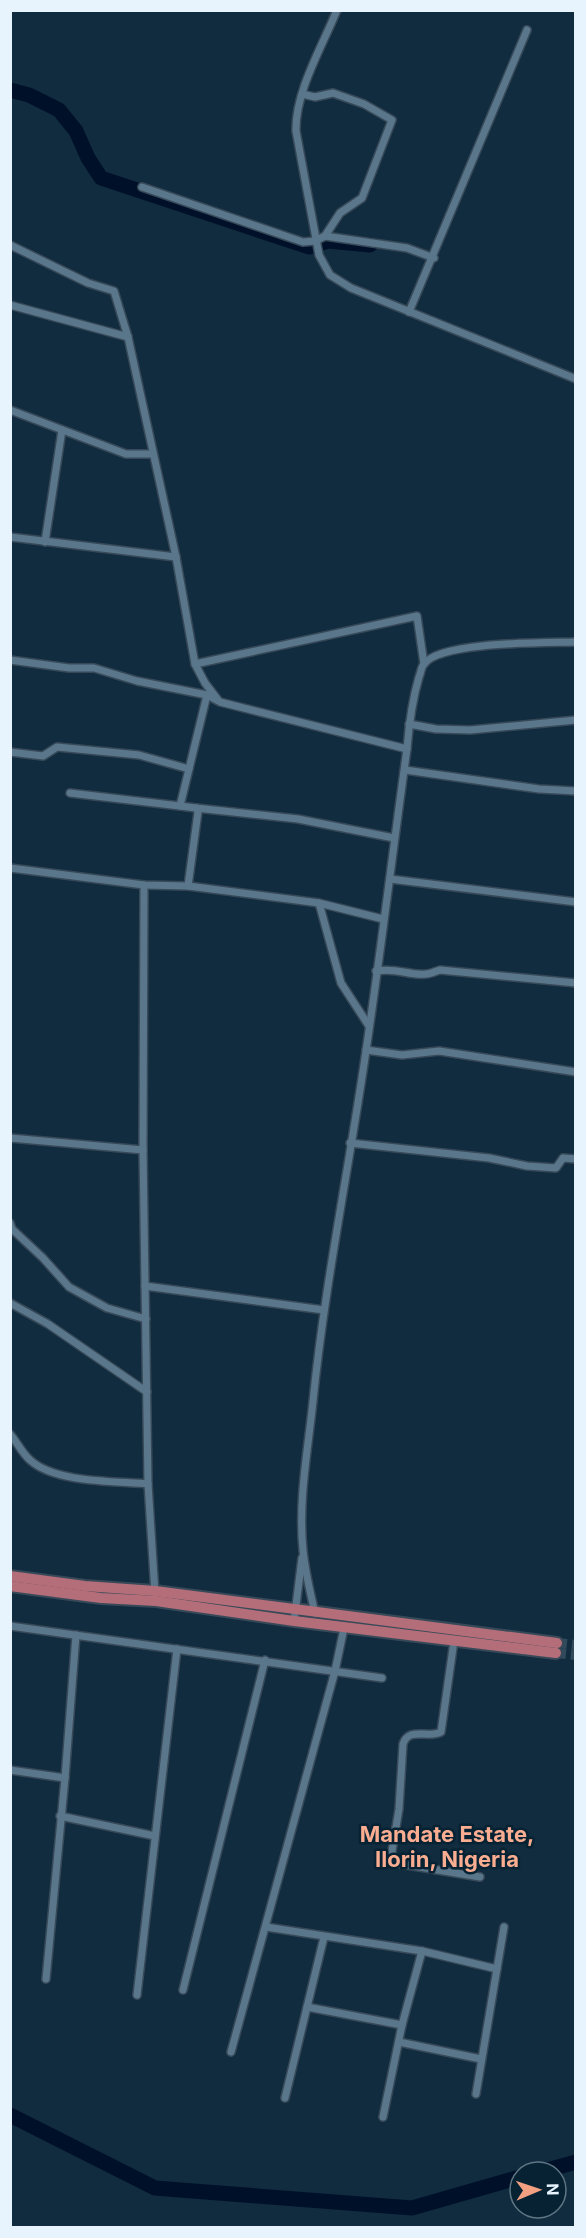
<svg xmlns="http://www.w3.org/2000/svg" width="586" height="2238" viewBox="0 0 586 2238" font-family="Inter,sans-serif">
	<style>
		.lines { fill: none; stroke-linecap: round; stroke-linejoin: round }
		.river { stroke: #001029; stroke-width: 15 }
		.primary-tunnel { stroke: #304a5b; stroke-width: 10; stroke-dasharray: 10 5; stroke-linecap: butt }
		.minor-casing { stroke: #374958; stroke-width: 10 }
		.primary-casing { stroke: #374958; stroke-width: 14 }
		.minor { stroke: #59768b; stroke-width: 7 }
		.primary { stroke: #b46e79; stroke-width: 10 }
		.labels { text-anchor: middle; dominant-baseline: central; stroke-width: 5; stroke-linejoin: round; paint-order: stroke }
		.district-label { font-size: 22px; font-weight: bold; fill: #faad90; stroke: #062233 }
	</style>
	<rect width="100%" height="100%" fill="#102c3e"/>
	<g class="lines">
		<g class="river">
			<path d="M10,90L29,95L59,110L76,131L88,158L101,178L309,247L328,241L370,245"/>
			<path d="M10,2115L155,2188L412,2208L520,2177"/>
			<path d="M540,2172L576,2162"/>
		</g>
		<g class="primary-tunnel">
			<path d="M557,1643L576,1645"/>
			<path d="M556,1653L576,1655"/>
		</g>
		<g class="minor-casing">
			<g id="minor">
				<path d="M337,10C322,47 295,92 296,131L319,255L330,275L351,288L576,379"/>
				<path d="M142,187L303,242L315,241L325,236L340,213L362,198L392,120L364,104L333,93L315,97L302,94"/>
				<path d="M325,236L407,248L434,258"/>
				<path d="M10,245L88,283L114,291L128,337L176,557L195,664L205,683L218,700"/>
				<path d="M10,305L128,337"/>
				<path d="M409,312L527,30"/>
				<path d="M10,410L126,454H152"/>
				<path d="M10,537L176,557"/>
				<path d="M45,542L62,430"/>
				<path d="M10,660L69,668H94L137,681L207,695L220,702L407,749C393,849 381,950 366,1051C349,1168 325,1283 313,1401C308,1450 298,1500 303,1550C305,1571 310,1592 315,1613"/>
				<path d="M195,664L417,616L424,664"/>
				<path d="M409,724L436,729L470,730L576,720"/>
				<path d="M407,749C409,724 412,701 419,677C421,673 421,667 424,664C440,641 546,643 576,642"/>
				<path d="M10,752L43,756L57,747L139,755L189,769"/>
				<path d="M405,770L539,789L576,791"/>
				<path d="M70,793L180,806"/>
				<path d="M196,808L298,819L394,838"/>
				<path d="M10,868L144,885L188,886L319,903L383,919"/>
				<path d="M390,879L576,902"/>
				<path d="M144,885L143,1150L148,1484L155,1593"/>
				<path d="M188,886L198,812L196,808L180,806L207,695"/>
				<path d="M319,903L341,983L369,1026"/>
				<path d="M376,971C397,967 409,976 426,974C430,974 436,971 440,970L576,983"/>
				<path d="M366,1050L402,1055L439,1051L576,1072"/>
				<path d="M10,1138L143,1150"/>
				<path d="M350,1143L489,1158L527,1166L556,1168L563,1158L576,1159"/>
				<path d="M10,1223L12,1229L43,1258L69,1287L107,1308L146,1319"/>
				<path d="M145,1286L324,1310"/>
				<path d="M10,1303L48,1324L147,1392"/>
				<path d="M10,1434C17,1442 22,1453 30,1460C55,1483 115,1481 148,1484"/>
				<path d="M294,1621L302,1558"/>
				<path d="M10,1626L382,1678"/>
				<path d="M454,1641L441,1732C428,1739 409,1726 403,1744L399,1809L392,1851L393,1860L401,1864L480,1877"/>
				<path d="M10,1770L65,1778"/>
				<path d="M60,1816L155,1836"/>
				<path d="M266,1927L422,1951L497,1969"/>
				<path d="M46,1979L65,1778L76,1635"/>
				<path d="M183,1990L265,1660"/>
				<path d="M137,1995L177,1649"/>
				<path d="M307,2007L402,2025"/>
				<path d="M399,2042L481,2059"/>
				<path d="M231,2052L335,1671L344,1628"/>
				<path d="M476,2094L504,1927"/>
				<path d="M285,2098L324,1937"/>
				<path d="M383,2117L402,2025L422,1951"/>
			</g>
		</g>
		<g class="primary-casing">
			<g id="primary">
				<path d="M10,1576L85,1586L155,1591L557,1643"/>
				<path d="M10,1586L101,1598L156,1601L294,1621L556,1653"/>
			</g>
		</g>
		<use href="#minor" class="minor"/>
		<use href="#primary" class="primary"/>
	</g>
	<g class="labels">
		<g class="district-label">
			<text x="447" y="1834">Mandate Estate,<tspan x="447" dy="25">Ilorin, Nigeria</tspan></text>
		</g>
	</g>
	<rect width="586" height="2238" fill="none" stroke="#e7f4fe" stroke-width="24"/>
	<g transform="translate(538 2190) rotate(88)"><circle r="28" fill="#062233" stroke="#607684" stroke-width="1.5"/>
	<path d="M0-4.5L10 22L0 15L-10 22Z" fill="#f2a081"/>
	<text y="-9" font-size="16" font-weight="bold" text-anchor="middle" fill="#e7f4fe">N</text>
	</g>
</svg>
